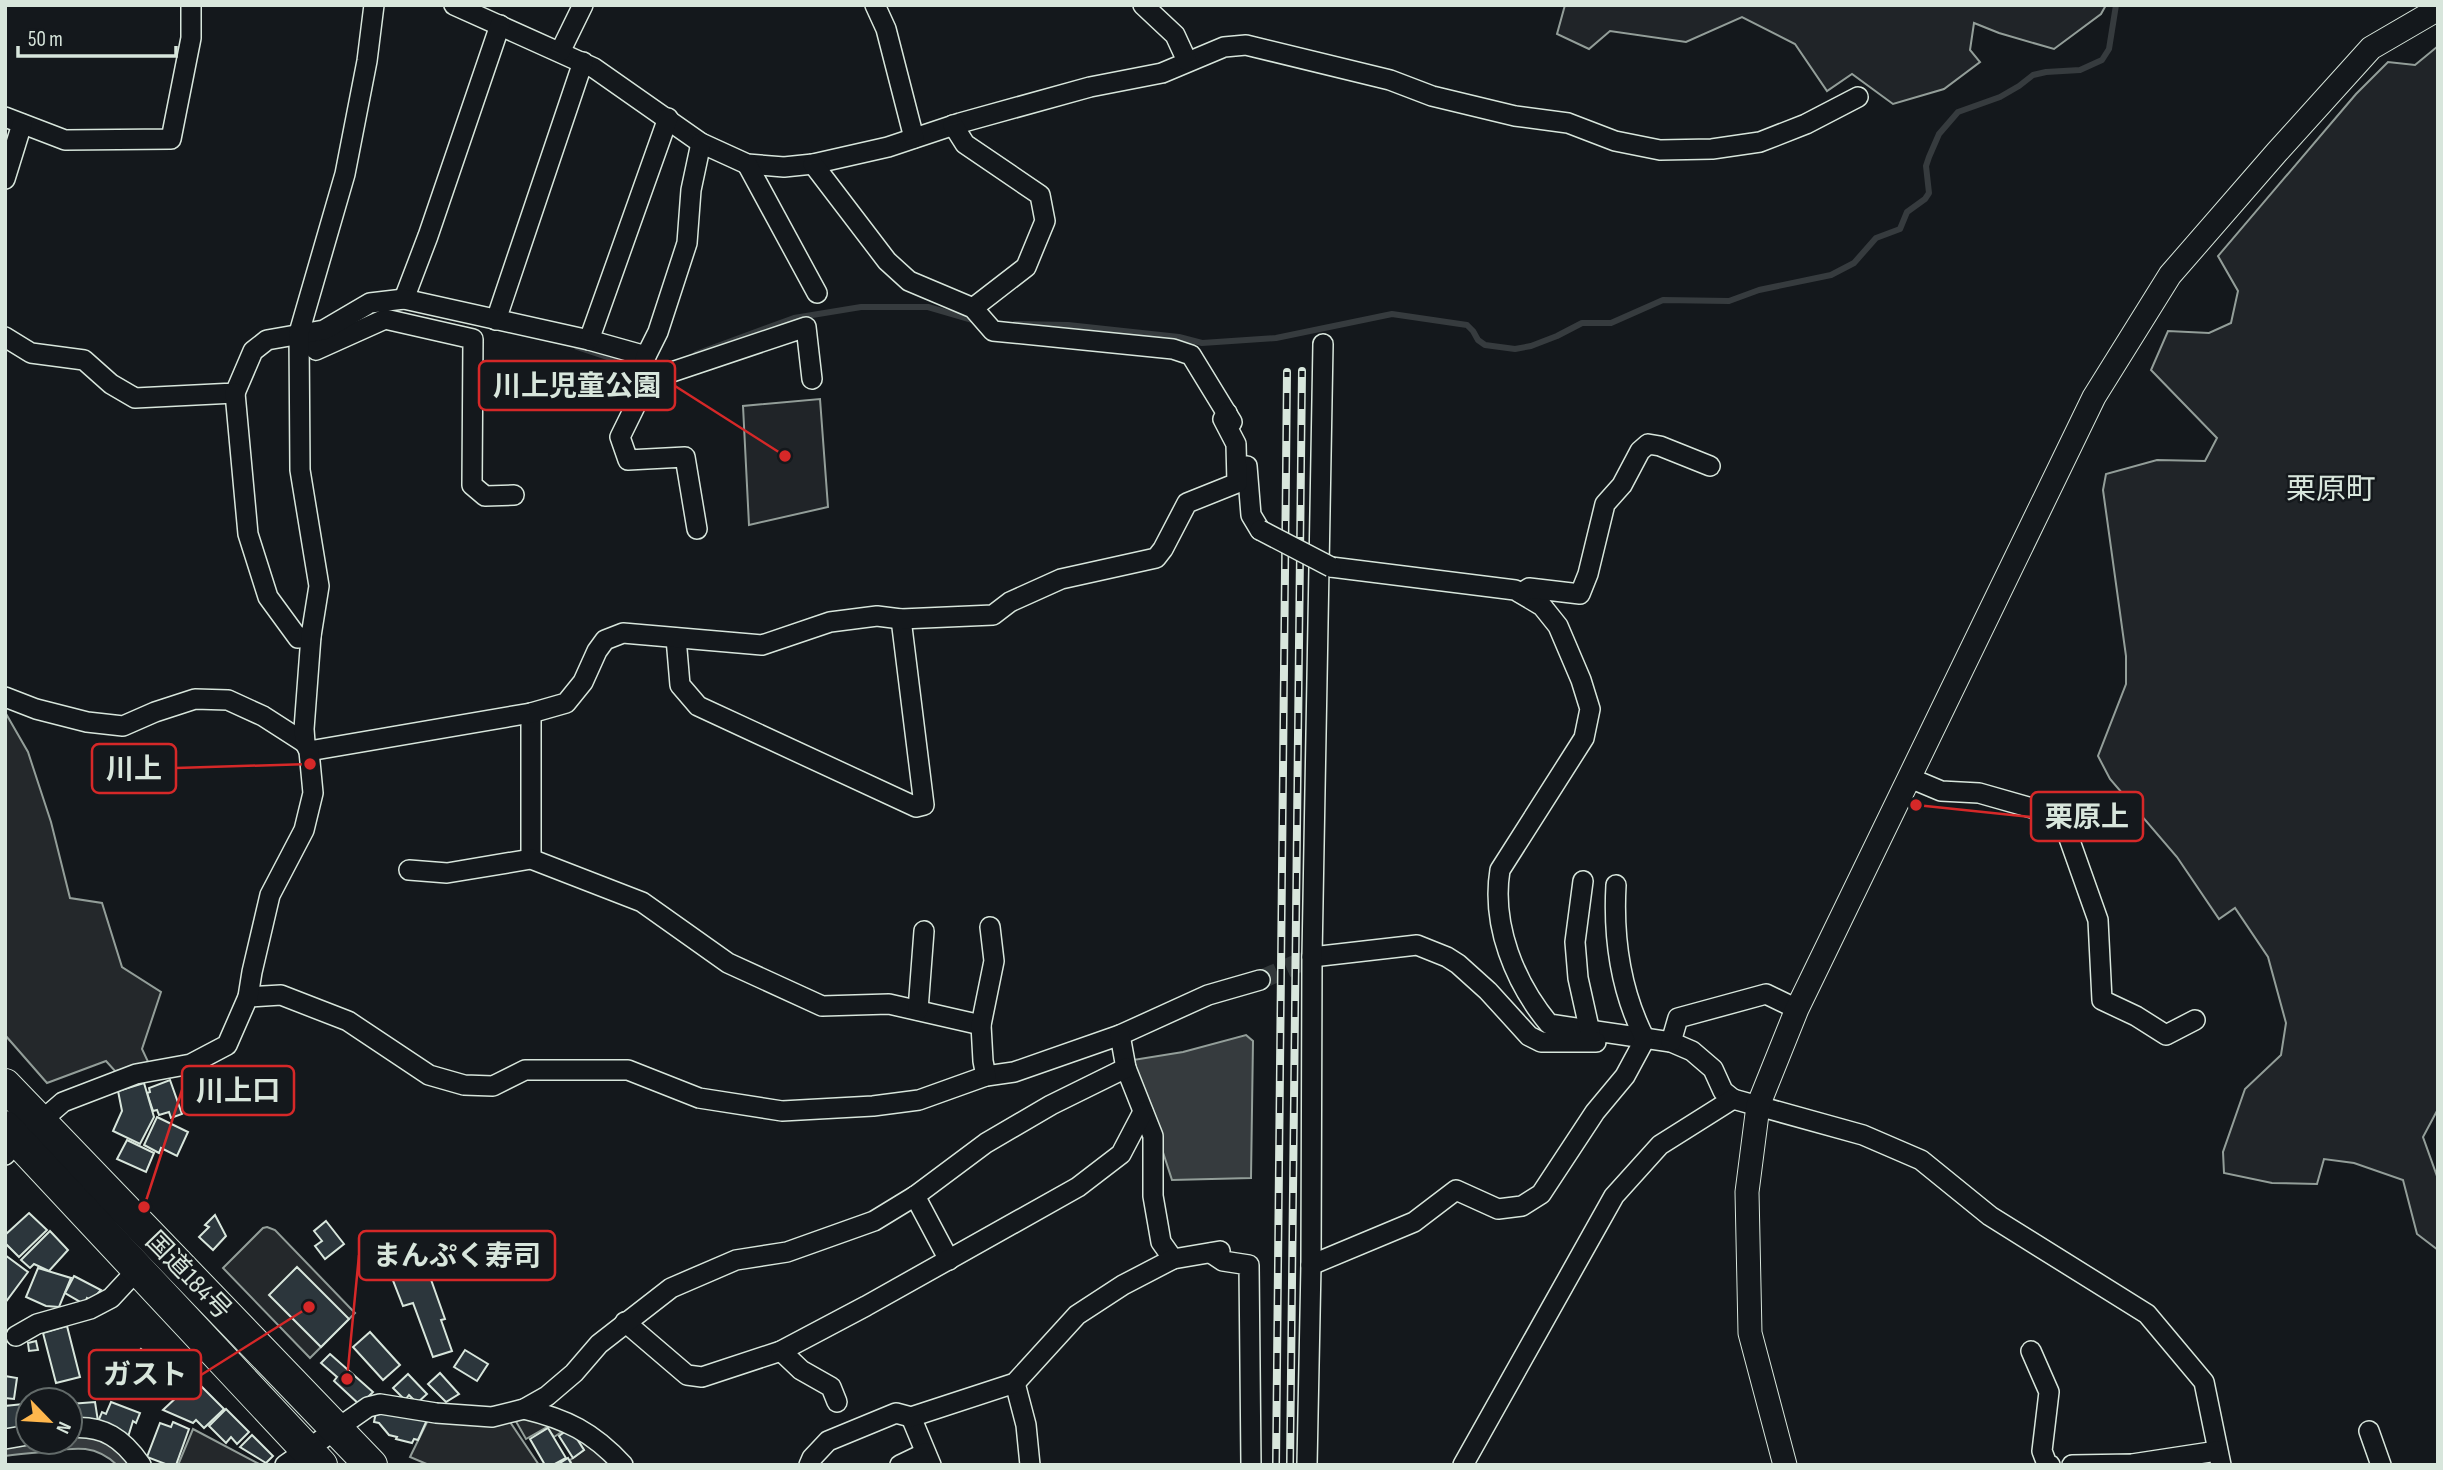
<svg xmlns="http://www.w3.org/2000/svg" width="2443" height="1470" viewBox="0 0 2443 1470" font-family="'Sofia Sans Condensed','Noto Sans JP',sans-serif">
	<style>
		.green { fill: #202428; stroke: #939e99; stroke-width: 2 }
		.parking { fill: #24282b; stroke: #939e99; stroke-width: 2 }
		.water { fill: #363b3e; stroke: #939e99; stroke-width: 2 }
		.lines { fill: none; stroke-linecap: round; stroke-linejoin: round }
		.stream { stroke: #363b3e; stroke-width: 6 }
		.building { fill: #2c363c; stroke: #d8e6dc; stroke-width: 2 }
		.minor-tunnel { stroke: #313739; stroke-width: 19; stroke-dasharray: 19 10; stroke-linecap: butt }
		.minor-casing { stroke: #d8e6dc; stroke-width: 22 }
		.tertiary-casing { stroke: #d8e6dc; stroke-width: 25 }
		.trunk-casing { stroke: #d8e6dc; stroke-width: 34 }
		.minor { stroke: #14181c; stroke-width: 19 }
		.tertiary { stroke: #14181c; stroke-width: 23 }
		.trunk { stroke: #14181c; stroke-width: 32 }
		.rail-casing { stroke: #d8e6dc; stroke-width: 8 }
		.rail { stroke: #14181c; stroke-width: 5; stroke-dasharray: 16; stroke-linecap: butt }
		.minor-bridge-casing { stroke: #d8e6dc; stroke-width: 22; stroke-linecap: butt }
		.minor-bridge { stroke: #14181c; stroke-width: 19 }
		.labels { text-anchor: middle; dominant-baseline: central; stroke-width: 5; stroke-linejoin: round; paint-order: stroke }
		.street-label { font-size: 26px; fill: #d8e6dc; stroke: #14181c }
		.quarter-label { font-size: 30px; fill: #d8e6dc; stroke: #14181c }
		.leader { fill: none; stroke: #d62828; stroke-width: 2.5 }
		.callout-dot { fill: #d62828; stroke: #14181c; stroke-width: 2.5 }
		.callout { fill: #14181c; stroke: #d62828; stroke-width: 2.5 }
		.callout-label { font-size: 28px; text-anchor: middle; font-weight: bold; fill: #d8e6dc }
	</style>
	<rect width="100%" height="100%" fill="#14181c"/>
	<g class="green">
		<path d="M1565,5H2106L2101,14L2054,49L1999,33L1974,23L1970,50L1980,62L1944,89L1893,104L1852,74L1827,91L1795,44L1742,17L1686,42L1610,31L1589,49L1557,34Z"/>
		<path d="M2438,46V1109L2423,1137L2438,1179V1250L2417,1234L2403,1180L2354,1163L2324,1159L2317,1184L2272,1183L2224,1173L2223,1152L2245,1089L2281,1055L2286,1023L2268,957L2235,908L2219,919L2177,857L2110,779L2098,756L2126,684V656L2103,490L2106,474L2157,460L2205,461L2217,438L2151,370L2168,331L2209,333L2231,323L2238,291L2218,256L2356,94L2388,62L2415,65Z"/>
		<path d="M820,399L828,507L749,525L743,406Z"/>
	</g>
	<g class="parking">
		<path d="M5,712L28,752L51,822L70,898L102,903L122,967L161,992L142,1049L150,1066L115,1071L106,1061L47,1083L5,1035Z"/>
		<path d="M267,1227L275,1230L355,1313L310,1358L223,1268L263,1228Z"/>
		<path d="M430,1416L508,1419L539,1465H429L410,1457Z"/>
		<path d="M535,1417L569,1427L554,1437L547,1427L526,1439L514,1418Z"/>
		<path d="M570,1428L617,1465H572L570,1460L584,1450Z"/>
		<path d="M193,1429L261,1465H178Z"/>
	</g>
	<g class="water">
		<path d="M1246,1035L1253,1041L1251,1178L1172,1180L1133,1060L1183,1052Z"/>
		<path d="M70,1435C105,1438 108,1441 133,1465H117C94,1443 73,1448 44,1452C31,1453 18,1454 5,1456V1446L33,1442H70Z"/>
	</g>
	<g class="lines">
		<g class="stream">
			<path d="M1015,324L1068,325L1179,337L1202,343L1276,338L1392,314L1467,325L1473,331L1478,340L1485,345L1515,349L1531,346L1557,336L1582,323H1611L1663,300L1729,301L1759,290L1831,275L1854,263L1876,238L1900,229L1907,212L1925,199L1929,193L1926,166L1929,157L1939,134L1958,112L2000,97L2019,86L2033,75L2046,72L2080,70L2102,60L2109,49L2116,5"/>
			<path d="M577,347L640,368"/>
			<path d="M696,354L794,318L861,307H928L976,321"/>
		</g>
	</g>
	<g class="building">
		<path d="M170,1080L182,1114L171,1118L169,1112L159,1115L157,1110L153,1111L147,1093L150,1092L149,1088Z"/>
		<path d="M144,1083L154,1117L140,1144L113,1131L122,1111L118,1091Z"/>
		<path d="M157,1117L188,1132L177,1156L161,1148L159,1153L144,1145Z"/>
		<path d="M127,1140L154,1153L146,1172L117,1159Z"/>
		<path d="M29,1213L47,1230L19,1257L5,1243V1235Z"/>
		<path d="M215,1215L226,1236L213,1250L199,1237L209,1227L205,1225Z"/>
		<path d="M326,1221L344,1244L325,1259L315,1246L322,1241L314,1231Z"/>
		<path d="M50,1231L68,1250L49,1271L34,1264L30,1268L21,1260Z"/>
		<path d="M379,1234L388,1248L408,1241L412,1251L416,1250L426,1275L429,1274L445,1319L441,1320L452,1351L433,1357L413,1303L403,1306L383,1255L373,1259L364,1245Z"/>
		<path d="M5,1255L28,1272L5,1303Z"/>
		<path d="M297,1267L349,1319L321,1347L269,1295Z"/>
		<path d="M38,1268L71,1278L59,1307L46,1306L26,1297Z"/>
		<path d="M74,1276L101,1290L91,1301L87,1298L84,1304L65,1293Z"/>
		<path d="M67,1326L80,1377L56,1383L43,1333Z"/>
		<path d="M370,1332L400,1365L383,1380L353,1347Z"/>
		<path d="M36,1341L38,1350L29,1351L28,1343Z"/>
		<path d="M141,1349L157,1362L132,1391L116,1378Z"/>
		<path d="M465,1350L488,1364L477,1381L454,1367Z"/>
		<path d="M330,1354L373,1392L360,1405L334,1381L337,1377L321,1363Z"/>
		<path d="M440,1373L459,1394L446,1402L428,1384Z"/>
		<path d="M408,1374L427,1394L417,1403L409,1395L405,1400L393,1388Z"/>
		<path d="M5,1376L17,1378L14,1399L5,1398Z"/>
		<path d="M195,1380L224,1409L204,1428L196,1420L193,1423L163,1410Z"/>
		<path d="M95,1402L98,1421L70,1424V1404Z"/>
		<path d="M111,1402L140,1413L136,1423L133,1421L128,1437L97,1424L102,1412L106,1414Z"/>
		<path d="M23,1404L25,1410L28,1409V1428L5,1432V1406Z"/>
		<path d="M226,1409L249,1432L237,1444L231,1437L226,1443L209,1426Z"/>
		<path d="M376,1412L427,1420L418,1440L414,1439L412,1443L396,1439L397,1437L389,1435L379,1423L374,1422Z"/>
		<path d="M173,1422L189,1429L176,1465H168L147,1457L160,1423L171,1427Z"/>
		<path d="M548,1428L566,1458L553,1465H545L530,1439Z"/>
		<path d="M570,1428L584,1450L573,1458L559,1436Z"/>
		<path d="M252,1435L273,1456L266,1463L240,1447Z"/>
		<path d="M568,1458L572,1465H557Z"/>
	</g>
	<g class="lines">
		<path class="minor-tunnel" d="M1260,980L1312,957"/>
		<g class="minor-casing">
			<g id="minor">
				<path d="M454,5L594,68L701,143L747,164L784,167L813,164L888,147L960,123L1090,87L1162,73L1224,47L1246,45L1390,80L1432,96L1515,116L1568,123L1615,141L1660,150L1712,149L1760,142L1806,124L1858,97"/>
				<path d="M875,5L886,29L914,138"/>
				<path d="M1143,5L1175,35L1187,61"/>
				<path d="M560,52L583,5"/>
				<path d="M5,117L65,140L171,139L191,38V5"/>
				<path d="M953,125L965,144L1040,195L1045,221L1026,267L973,308"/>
				<path d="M747,164L817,293"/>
				<path d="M813,164L887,261L909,281L973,308L993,331L1173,349L1191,355L1232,422"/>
				<path d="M5,179L22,124"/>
				<path d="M404,299L428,236L500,25"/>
				<path d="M496,320L583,62"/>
				<path d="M299,333L316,350L385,319L473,339L472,485L485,496L514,495"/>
				<path d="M5,337L31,353L84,360L111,384L135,398L235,393L253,351L267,340L324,330L370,303L404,299L589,340L646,356"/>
				<path d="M589,340L668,118"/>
				<path d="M648,380L806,327L812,379"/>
				<path d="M235,393L248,534L268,597L298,638L311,636"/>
				<path d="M1247,466L1251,515L1260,530"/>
				<path d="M697,529L685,457L628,460L620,437L648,380L644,364L646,356L658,332L687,243L691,190L701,143"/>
				<path d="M1331,567L1515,590L1542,606L1558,626L1581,680L1590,709L1584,738L1500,870C1491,925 1515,983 1549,1024L1671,1042L1692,1051L1713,1069L1723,1091L1733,1099"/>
				<path d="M1521,593L1529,588L1580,594L1588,574L1605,504L1622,485L1640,451L1648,444L1660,446L1710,466"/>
				<path d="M676,638L680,685L698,706L916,807L924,805L901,619"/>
				<path d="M5,697L36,709L87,722L123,726L155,712L195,699L228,700L263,716L305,743"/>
				<path d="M531,713V859"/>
				<path d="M309,751L531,713L566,703L583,682L597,651L605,640L623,633L762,645L830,622L877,616L901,619L993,615L1010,602L1061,579L1156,558L1163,549L1187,503L1237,483L1236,444L1223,419L1227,413"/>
				<path d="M1910,778L1941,791L1979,793L2046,812L2065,827L2098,920L2102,1000L2136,1016L2166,1035L2195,1020"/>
				<path d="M409,870L447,873L531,859L642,902L728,963L822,1006L889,1004L981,1025"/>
				<path d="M1583,881L1575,942L1578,978L1590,1032"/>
				<path d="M1312,957L1417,945L1447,957L1458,964L1488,991L1529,1036L1541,1042H1596"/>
				<path d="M248,997L281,995L348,1021L429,1075L464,1085L493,1086L525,1070H628L699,1098L782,1111L873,1106L919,1100L986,1076L1014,1072L1120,1035L1208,995L1260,980"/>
				<path d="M918,1010L924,931"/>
				<path d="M1120,1035L1126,1068L1153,1136V1196L1161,1242L1173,1259"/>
				<path d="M1671,1042L1678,1018L1766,994L1797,1009"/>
				<path d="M986,1076L983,1061L981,1025L994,961L990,927"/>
				<path d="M5,1155L18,1141L63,1102L136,1074L191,1064L227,1045L248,997L252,972L270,895L304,830L313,793L309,751L305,743L304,729L311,636L319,586L300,470L299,333L345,174L367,61L374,5"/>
				<path d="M915,1196L949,1260"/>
				<path d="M1211,1253L1223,1261L1249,1265L1251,1465"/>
				<path d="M1311,1265L1414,1222L1456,1190L1498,1209L1522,1206L1541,1194L1595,1112L1625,1076L1645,1039C1620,990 1613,939 1616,885"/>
				<path d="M625,1322L687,1375L702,1377L781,1351L866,1306L1078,1187L1121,1154L1143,1112"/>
				<path d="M16,1336L37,1324L90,1309L111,1298L138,1269"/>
				<path d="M781,1351L801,1370L831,1387L837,1402"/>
				<path d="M2031,1351L2049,1392L2042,1451L2047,1464L2050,1465"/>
				<path d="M1015,1383L1026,1425L1030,1465"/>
				<path d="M524,1409C566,1419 593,1432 623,1465"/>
				<path d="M911,1417L931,1465"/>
				<path d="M70,1428C104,1425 123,1439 141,1465"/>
				<path d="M2369,1431L2381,1465"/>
				<path d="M5,1439L28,1435"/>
				<path d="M285,1465L368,1407L380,1404L436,1413L492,1417L524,1409L547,1396L574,1373L599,1344L671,1288L736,1260L787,1252L874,1221L915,1196L986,1143L1051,1105L1126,1068"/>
				<path d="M809,1465L812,1458L828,1441L896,1413L911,1417L1015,1383L1077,1315L1123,1285L1173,1259L1220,1251"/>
				<path d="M900,1465L925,1453"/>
				<path d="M1307,1465L1311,1265L1312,957L1323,344"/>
				<path d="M1463,1465L1614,1196L1660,1145L1733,1099L1863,1135L1921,1160L1990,1216L2147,1314L2204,1382L2221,1465"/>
				<path d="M2072,1465L2132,1464L2217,1451"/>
			</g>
		</g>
		<g class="tertiary-casing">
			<path id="tertiary" d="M1785,1465L1750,1333L1747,1192L1758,1106L1797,1009L2094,397L2170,275L2277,152L2371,48L2438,9"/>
		</g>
		<g class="trunk-casing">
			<g id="trunk">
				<path d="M5,1085L371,1465"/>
				<path d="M5,1127L321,1465"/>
			</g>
		</g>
		<use href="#minor" class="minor"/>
		<use href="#tertiary" class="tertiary"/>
		<use href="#trunk" class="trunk"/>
		<g class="rail-casing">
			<g id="rail">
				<path d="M1276,1465L1287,372"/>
				<path d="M1290,1465L1302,371"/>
			</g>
		</g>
		<use href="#rail" class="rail"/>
		<g class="minor-bridge-casing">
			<path id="minor-bridge" d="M1260,530L1331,567"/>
		</g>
		<use href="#minor-bridge" class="minor-bridge"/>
	</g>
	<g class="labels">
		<g class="street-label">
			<text transform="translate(188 1276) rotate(46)">国道184号</text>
		</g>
		<g class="quarter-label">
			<text x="2331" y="490">栗原町</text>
		</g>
	</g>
	<path class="leader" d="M785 456L675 386M310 764L176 768M1916 805L2031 817M144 1207L182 1090M347 1379L359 1255M309 1307L201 1375"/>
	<g class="callout-dot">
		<circle cx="785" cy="456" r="7"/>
		<circle cx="310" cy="764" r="7"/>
		<circle cx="1916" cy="805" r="7"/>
		<circle cx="144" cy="1207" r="7"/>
		<circle cx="347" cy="1379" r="7"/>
		<circle cx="309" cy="1307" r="7"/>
	</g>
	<g class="callout">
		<rect x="479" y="361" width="196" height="49" rx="7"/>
		<rect x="92" y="744" width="84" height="49" rx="7"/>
		<rect x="2031" y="792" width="112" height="49" rx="7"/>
		<rect x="182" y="1066" width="112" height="49" rx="7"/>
		<rect x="359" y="1231" width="196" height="49" rx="7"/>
		<rect x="89" y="1350" width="112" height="49" rx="7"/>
	</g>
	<g class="callout-label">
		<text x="577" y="395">川上児童公園</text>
		<text x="134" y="778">川上</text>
		<text x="2087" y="826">栗原上</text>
		<text x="238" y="1100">川上口</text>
		<text x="457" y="1265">まんぷく寿司</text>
		<text x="145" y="1384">ガスト</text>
	</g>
	<rect width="2443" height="1470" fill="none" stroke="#d8e6dc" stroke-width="14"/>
	<g transform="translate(49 1421) rotate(115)"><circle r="33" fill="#14181c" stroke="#626a69" stroke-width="2"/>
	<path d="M0-5L12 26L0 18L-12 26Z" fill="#ffb74d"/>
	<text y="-10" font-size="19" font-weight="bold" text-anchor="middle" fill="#d8e6dc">N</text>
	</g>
	<path d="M18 46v10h158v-10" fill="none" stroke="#d8e6dc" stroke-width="3.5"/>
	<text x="28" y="46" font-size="21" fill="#d8e6dc" stroke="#14181c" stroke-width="5" paint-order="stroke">50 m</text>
</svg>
